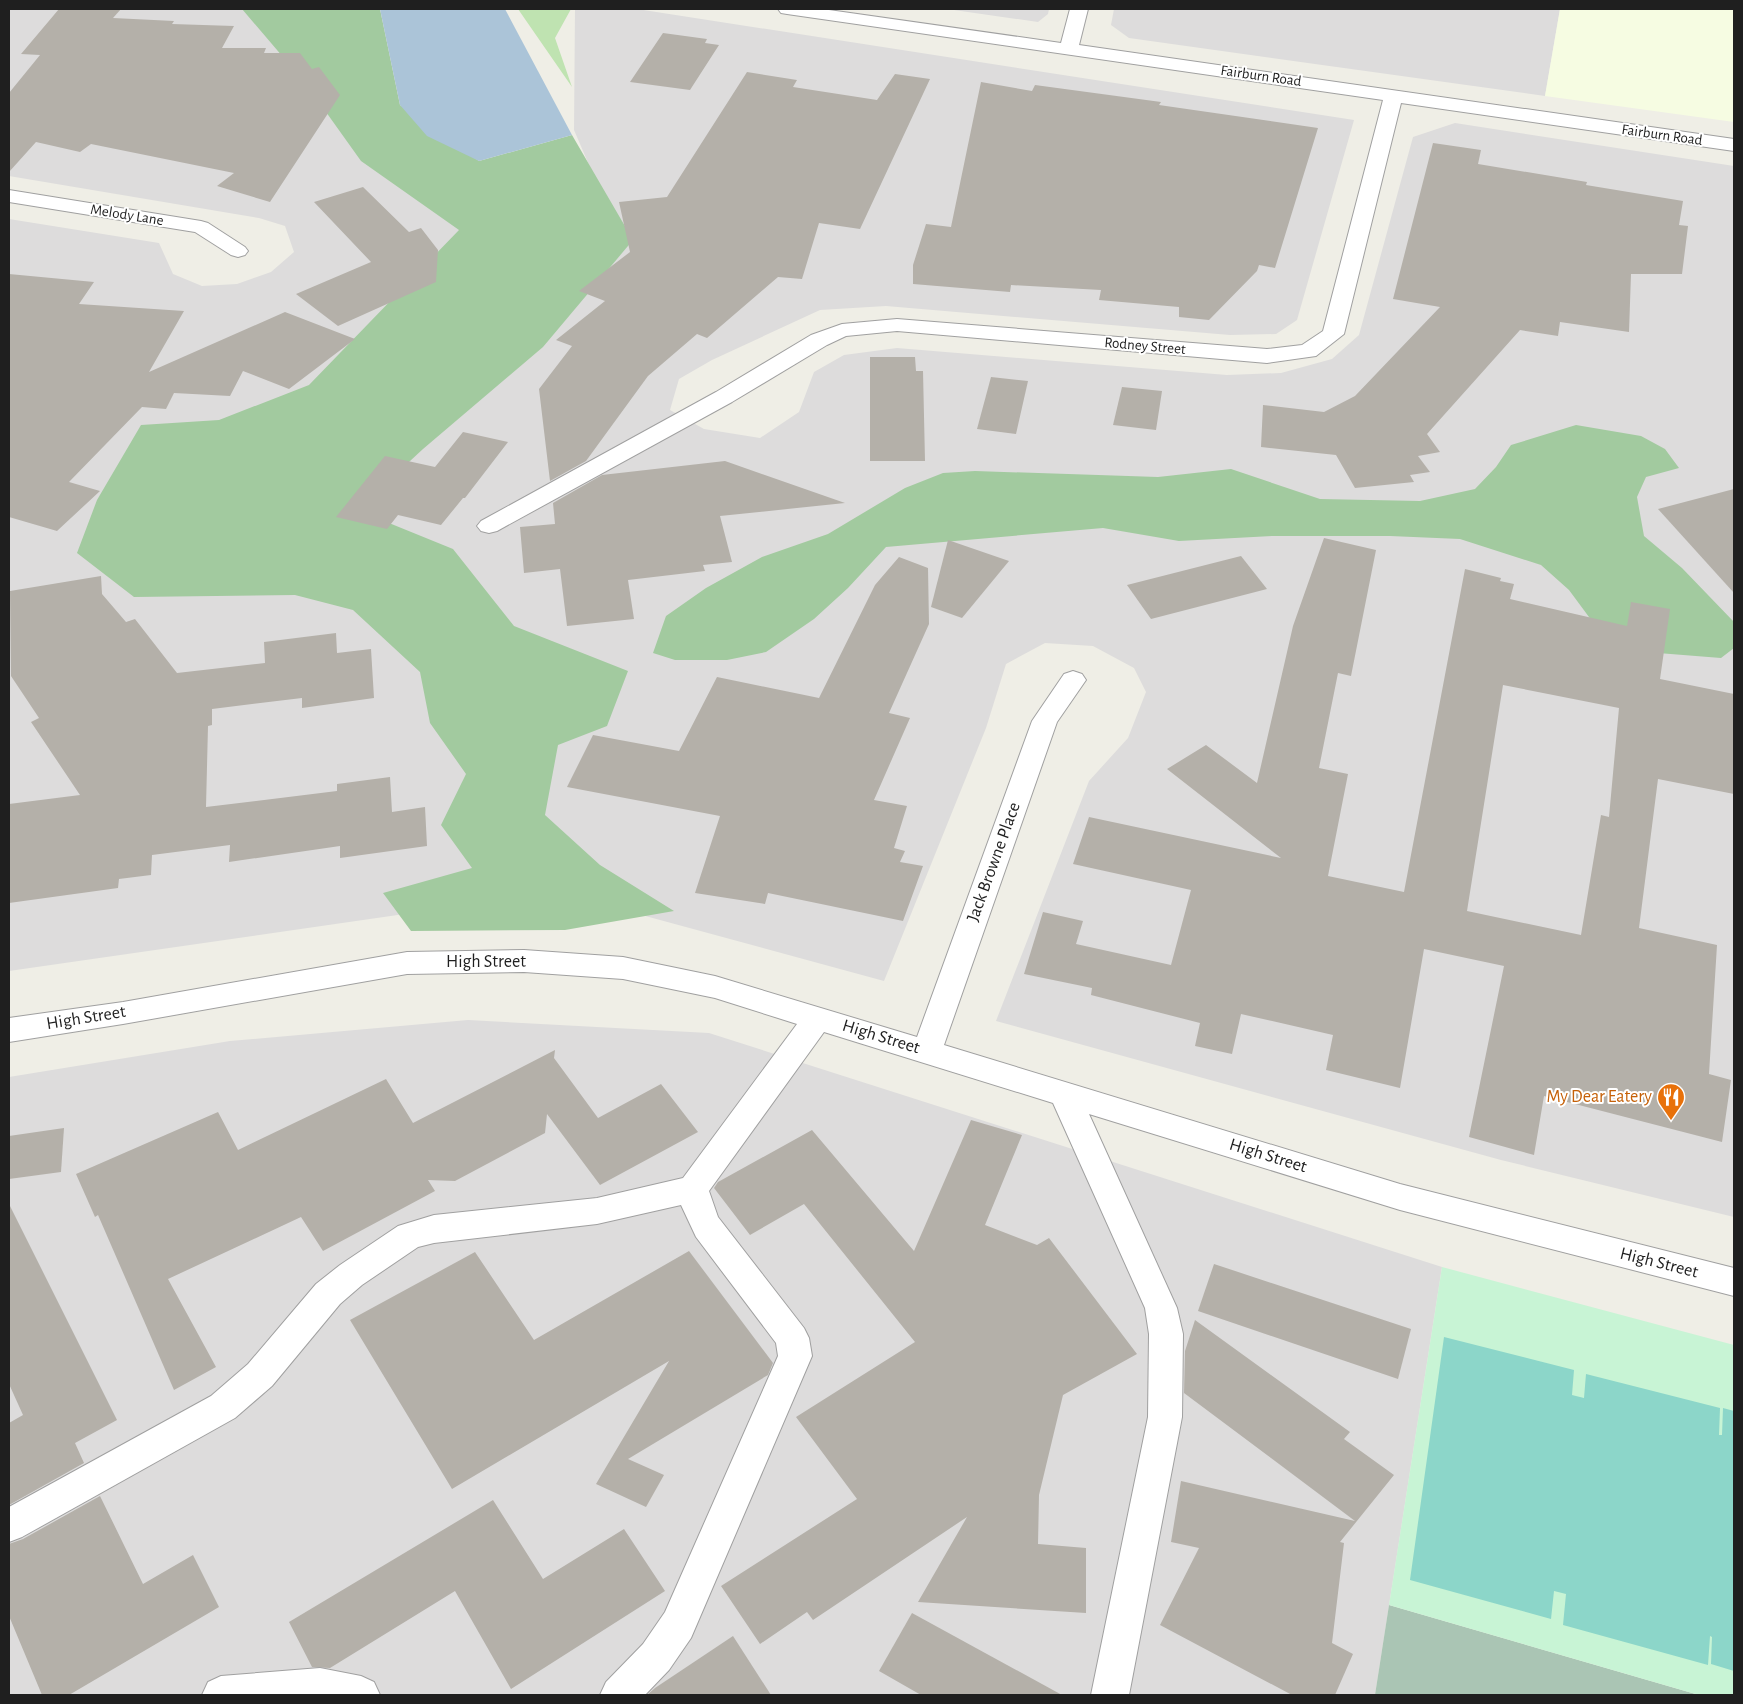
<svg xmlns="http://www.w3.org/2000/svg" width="1743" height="1704" viewBox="0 0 1743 1704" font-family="'Alegreya Sans',sans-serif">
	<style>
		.residential { fill: #dddcdc }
		.education { fill: #f6fce2 }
		.grass { fill: #bfe3b1 }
		.forest { fill: #a2ca9f }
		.cemetery { fill: #aac5b4 }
		.park { fill: #c8f4d5 }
		.pitch { fill: #8cd6c9 }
		.water { fill: #abc4d8 }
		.building { fill: #b4b0a9; fill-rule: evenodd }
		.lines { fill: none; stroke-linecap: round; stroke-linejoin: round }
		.minor-casing { stroke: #a0a0a0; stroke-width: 2 }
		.minor { fill: #fff; fill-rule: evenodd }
		.labels { text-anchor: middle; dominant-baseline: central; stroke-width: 4; stroke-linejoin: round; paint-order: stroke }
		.far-street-label { font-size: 15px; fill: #1f1f1f; stroke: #fff }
		.street-label { font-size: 18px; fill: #1f1f1f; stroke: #fff }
		.food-label { font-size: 18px; fill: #c56008; stroke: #fff; text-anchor: end }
	</style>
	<rect width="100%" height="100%" fill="#efeee6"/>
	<g class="residential">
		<path d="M9,9H275L496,230L326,495L623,244L574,130L575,9H637L1354,120L1297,320L1276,334L1230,335L886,306L820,310L712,360L679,379L670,410L704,429L760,438L799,412L814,372L844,355L897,348L1227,375L1281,373L1332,359L1359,335L1413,137L1455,123L1734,166V1217L1501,1160L996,1021L1089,781L1128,738L1146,692L1134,668L1093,646L1045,643L1006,664L986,728L884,981L557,892L9,971V219L159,243L173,274L202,286L237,284L271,272L294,252L285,226L259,218L9,176Z"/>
		<path d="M947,9H1049L1048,14L1038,22Z"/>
		<path d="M1114,9H1560L1545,96L1129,38L1111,25Z"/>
		<path d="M468,1020L709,1033L1442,1267L1375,1695H9V1077L230,1041Z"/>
	</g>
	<path class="education" d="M1560,9H1734V122L1545,96Z"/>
	<path class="grass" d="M518,9H571L555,38L572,87Z"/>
	<g class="forest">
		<path d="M242,9H380L400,105L479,161L572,135L633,240L543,347L423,449L357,510L453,549L514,626L628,671L607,726L558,745L545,815L600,865L674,911L565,930L411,931L383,893L472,868L441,825L466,774L430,723L420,672L353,610L295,595L134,597L77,553L97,500L141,425L219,420L309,385L459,230L361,161L306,84Z"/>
		<path d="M1576,425L1641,436L1665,449L1679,468L1646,477L1637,497L1644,536L1682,568L1734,622V648L1721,658L1658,653L1606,640L1569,590L1541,565L1460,539L1390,536H1272L1179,541L1103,528L886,547L848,588L814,619L766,652L727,660H675L653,653L666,616L706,588L762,557L828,534L905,488L943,473L975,471L1158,477L1231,469L1320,499L1420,501L1475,489L1496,467L1511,445Z"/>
	</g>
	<path class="cemetery" d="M1389,1605L1699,1695H1375Z"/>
	<path class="park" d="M1442,1267L1734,1345V1695H1699L1389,1605Z"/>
	<path class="pitch" d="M1444,1337L1574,1370L1572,1395L1584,1398L1586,1374L1720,1408L1719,1435H1722L1723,1408L1734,1411V1671L1711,1664L1712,1637L1710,1636L1708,1665L1563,1625L1566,1594L1554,1591L1551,1619L1410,1580Z"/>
	<path class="water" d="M380,9H505L572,135L479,161L427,136L400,105Z"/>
	<g class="building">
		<path d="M59,9H121L113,18L174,21L172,24L234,26L222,48H266L264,53H300L312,69L319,67L340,95L270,202L217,186L234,173L91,144L80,152L36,142L9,172V93L40,55L21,54Z"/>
		<path d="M663,33L707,39L705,43L719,45L690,90L630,82Z"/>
		<path d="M747,72L797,80L793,87L877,100L895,74L930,79L860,229L819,223L802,279L778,277L707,338L697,334L648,376L586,461L550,481L539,389L572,346L556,340L605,301L579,291L630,252L619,202L667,197Z"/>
		<path d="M981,82L1032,91L1035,85L1161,102L1159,105L1318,128L1275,268L1259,265L1257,271L1209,320L1179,317V307L1099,300L1101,290L1011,285L1010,292L913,284V265L926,224L951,227Z"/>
		<path d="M1433,143L1481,150L1478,164L1587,182L1586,185L1683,201L1679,225L1688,226L1682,274H1631L1629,332L1560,322L1558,336L1520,330L1427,434L1440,452L1418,456L1430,472L1410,475L1414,482L1355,488L1336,455L1261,447L1263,405L1324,412L1355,396L1440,307L1393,299Z"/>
		<path d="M363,187L409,232L421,228L438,250L436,282L338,326L296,294L371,262L314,202Z"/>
		<path d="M9,274L94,282L79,304L184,311L149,372L285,312L355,339L289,389L243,371L230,396L174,393L166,409L142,407L69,482L100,491L57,531L9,517Z"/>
		<path d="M870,357H915L916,371H923L925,461H870Z"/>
		<path d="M991,377L1028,381L1016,434L977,429Z"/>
		<path d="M1122,387L1162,391L1156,430L1113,425Z"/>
		<path d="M463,432L508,442L465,498H463L441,525L398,515L387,529L336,517L385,456L435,467Z"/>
		<path d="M725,461L845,503L720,516L732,562L703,565L705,571L628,580L634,619L567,626L560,569L524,573L520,527L555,524L553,503L602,475Z"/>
		<path d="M1734,489V593L1658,509Z"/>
		<path d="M1324,538L1376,550L1351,676L1338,673L1319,768L1348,774L1328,876L1404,892L1465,569L1501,578L1500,581L1514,584L1510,599L1627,626L1631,602L1670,609L1660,679L1734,694V794L1658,779L1639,928L1717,945L1709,1074L1731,1080L1722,1142L1544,1096L1534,1155L1469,1137L1504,966L1424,949L1400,1088L1326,1070L1333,1035L1241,1014L1232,1054L1195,1046L1200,1023L1091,995L1092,988L1024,974L1043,912L1083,921L1076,944L1171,965L1191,890L1073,864L1089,817L1281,858L1167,769L1206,745L1257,783L1293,626ZM1503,685L1619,708L1609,817L1601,815L1581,935L1467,911Z"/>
		<path d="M948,540L1009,561L962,618L931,607Z"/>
		<path d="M1241,556L1267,589L1151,619L1127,585Z"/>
		<path d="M899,557L928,568L929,624L889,713L910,718L874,800L907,806L894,848L905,851L900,862L923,866L903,921L768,893L765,904L695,893L720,816L567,787L593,735L679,751L717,677L819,698L875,585Z"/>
		<path d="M101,576L102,594L126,622L135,619L177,673L265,663L264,642L336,633L337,653L371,649L374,698L302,708V698L212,709V725L208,726L206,807L337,791V784L390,777L392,812L425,807L427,846L340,858V846L229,862L230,845L152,855L151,875L119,879L118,888L9,903V804L80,795L31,722L39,718L11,676L10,591Z"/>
		<path d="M555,1050L554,1058L598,1118L661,1084L698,1132L600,1185L547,1114L545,1133L455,1181L428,1180L435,1191L323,1251L301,1217L168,1279L216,1367L174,1390L98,1215L95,1217L76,1174L218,1112L238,1150L386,1079L413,1123Z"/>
		<path d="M971,1120L1022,1135L985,1225L1037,1245L1049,1238L1137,1354L1063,1395L1039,1495L1038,1544L1086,1548V1613L918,1602L967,1517L813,1620L807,1612L760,1644L721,1586L857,1499L796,1417L915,1342L804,1204L750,1235L714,1188L718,1182L812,1130L914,1251Z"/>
		<path d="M64,1128L61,1172L9,1179V1136Z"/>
		<path d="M9,1204L117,1420L75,1443L84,1463L9,1505V1423L23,1415L9,1384Z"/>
		<path d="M689,1251L773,1363L768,1375L628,1459L664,1475L646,1507L596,1484L669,1361L452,1489L350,1320L475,1252L534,1340Z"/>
		<path d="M1214,1264L1411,1329L1398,1379L1198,1311Z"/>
		<path d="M1195,1320L1350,1432L1344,1439L1394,1475L1340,1542L1344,1543L1332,1643L1353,1654L1335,1695H1292L1160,1625L1199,1548L1171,1542L1181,1481L1355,1521L1184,1393L1185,1351Z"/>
		<path d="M100,1496L143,1584L193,1555L219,1607L69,1695H42L9,1616V1544L23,1539Z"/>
		<path d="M493,1500L543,1579L624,1529L665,1591L511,1689L455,1591L330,1668L312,1667L289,1622Z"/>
		<path d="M912,1613L1062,1695H921L879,1671Z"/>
		<path d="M733,1636L771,1695H647L655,1688Z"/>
	</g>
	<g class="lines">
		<g class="minor-casing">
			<g id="minor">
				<path d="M778,9H822L1061,43L1070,9H1088L1079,45L1734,139V151L1401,103L1344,334L1316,356L1267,363L897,331L846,336L827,345L732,402L497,531L489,533L481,531L477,526L481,521L716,392L811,335L842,324L897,319L1267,349L1302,345L1323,331L1383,100L787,14L781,13Z"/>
				<path d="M9,190L201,221L208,223L245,247L248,251L245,255L238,257L231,255L195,232L9,202Z"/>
				<path d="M1073,671L1082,674L1086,680L1057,722L944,1045L1400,1184L1734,1268V1296L1400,1210L1089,1114L1177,1308L1183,1334L1182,1417L1129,1695H1091L1148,1417L1149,1334L1145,1308L1053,1103L824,1032L709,1191L718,1217L804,1328L809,1338L812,1356L691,1638L669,1670L645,1695H600L606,1682L643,1644L665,1612L778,1356L776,1343L696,1237L681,1205L597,1224L434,1243L418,1247L362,1285L340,1304L272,1386L235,1418L22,1537L9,1542V1507L211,1396L248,1364L316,1284L340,1265L398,1226L434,1215L597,1198L683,1178L797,1024L715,998L623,979L524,972L407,974L123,1024L9,1042V1018L123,1002L407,952L524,950L623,957L715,976L917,1037L1032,721L1064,674Z"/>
				<path d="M320,1668L361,1676L374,1682L380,1695H202L208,1682L221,1676Z"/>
			</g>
		</g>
		<use href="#minor" class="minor"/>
	</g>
	<defs>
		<g id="restaurant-pin" transform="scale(1.4375)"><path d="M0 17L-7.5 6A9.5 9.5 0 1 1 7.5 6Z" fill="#e8710a" stroke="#fff"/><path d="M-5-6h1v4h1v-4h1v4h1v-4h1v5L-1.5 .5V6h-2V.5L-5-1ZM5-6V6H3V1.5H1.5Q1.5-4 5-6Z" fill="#fff"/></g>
	</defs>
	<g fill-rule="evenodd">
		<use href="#restaurant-pin" x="1671" y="1097"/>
	</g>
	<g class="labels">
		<g class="far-street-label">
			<text transform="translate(1261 76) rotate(8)">Fairburn Road</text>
			<text transform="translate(1662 135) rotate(8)">Fairburn Road</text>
			<text transform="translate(127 215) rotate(9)">Melody Lane</text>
			<text transform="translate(1145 346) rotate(5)">Rodney Street</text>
		</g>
		<g class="street-label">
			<text transform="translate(994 862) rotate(-70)">Jack Browne Place</text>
			<text x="486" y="962">High Street</text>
			<text transform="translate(86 1018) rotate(-9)">High Street</text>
			<text transform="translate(881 1037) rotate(17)">High Street</text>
			<text transform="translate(1268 1156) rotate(17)">High Street</text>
			<text transform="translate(1659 1263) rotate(14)">High Street</text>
		</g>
		<g class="food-label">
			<text x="1652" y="1097">My Dear Eatery</text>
		</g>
	</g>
	<rect width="1743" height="1704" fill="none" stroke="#1f1f1f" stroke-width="20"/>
</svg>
